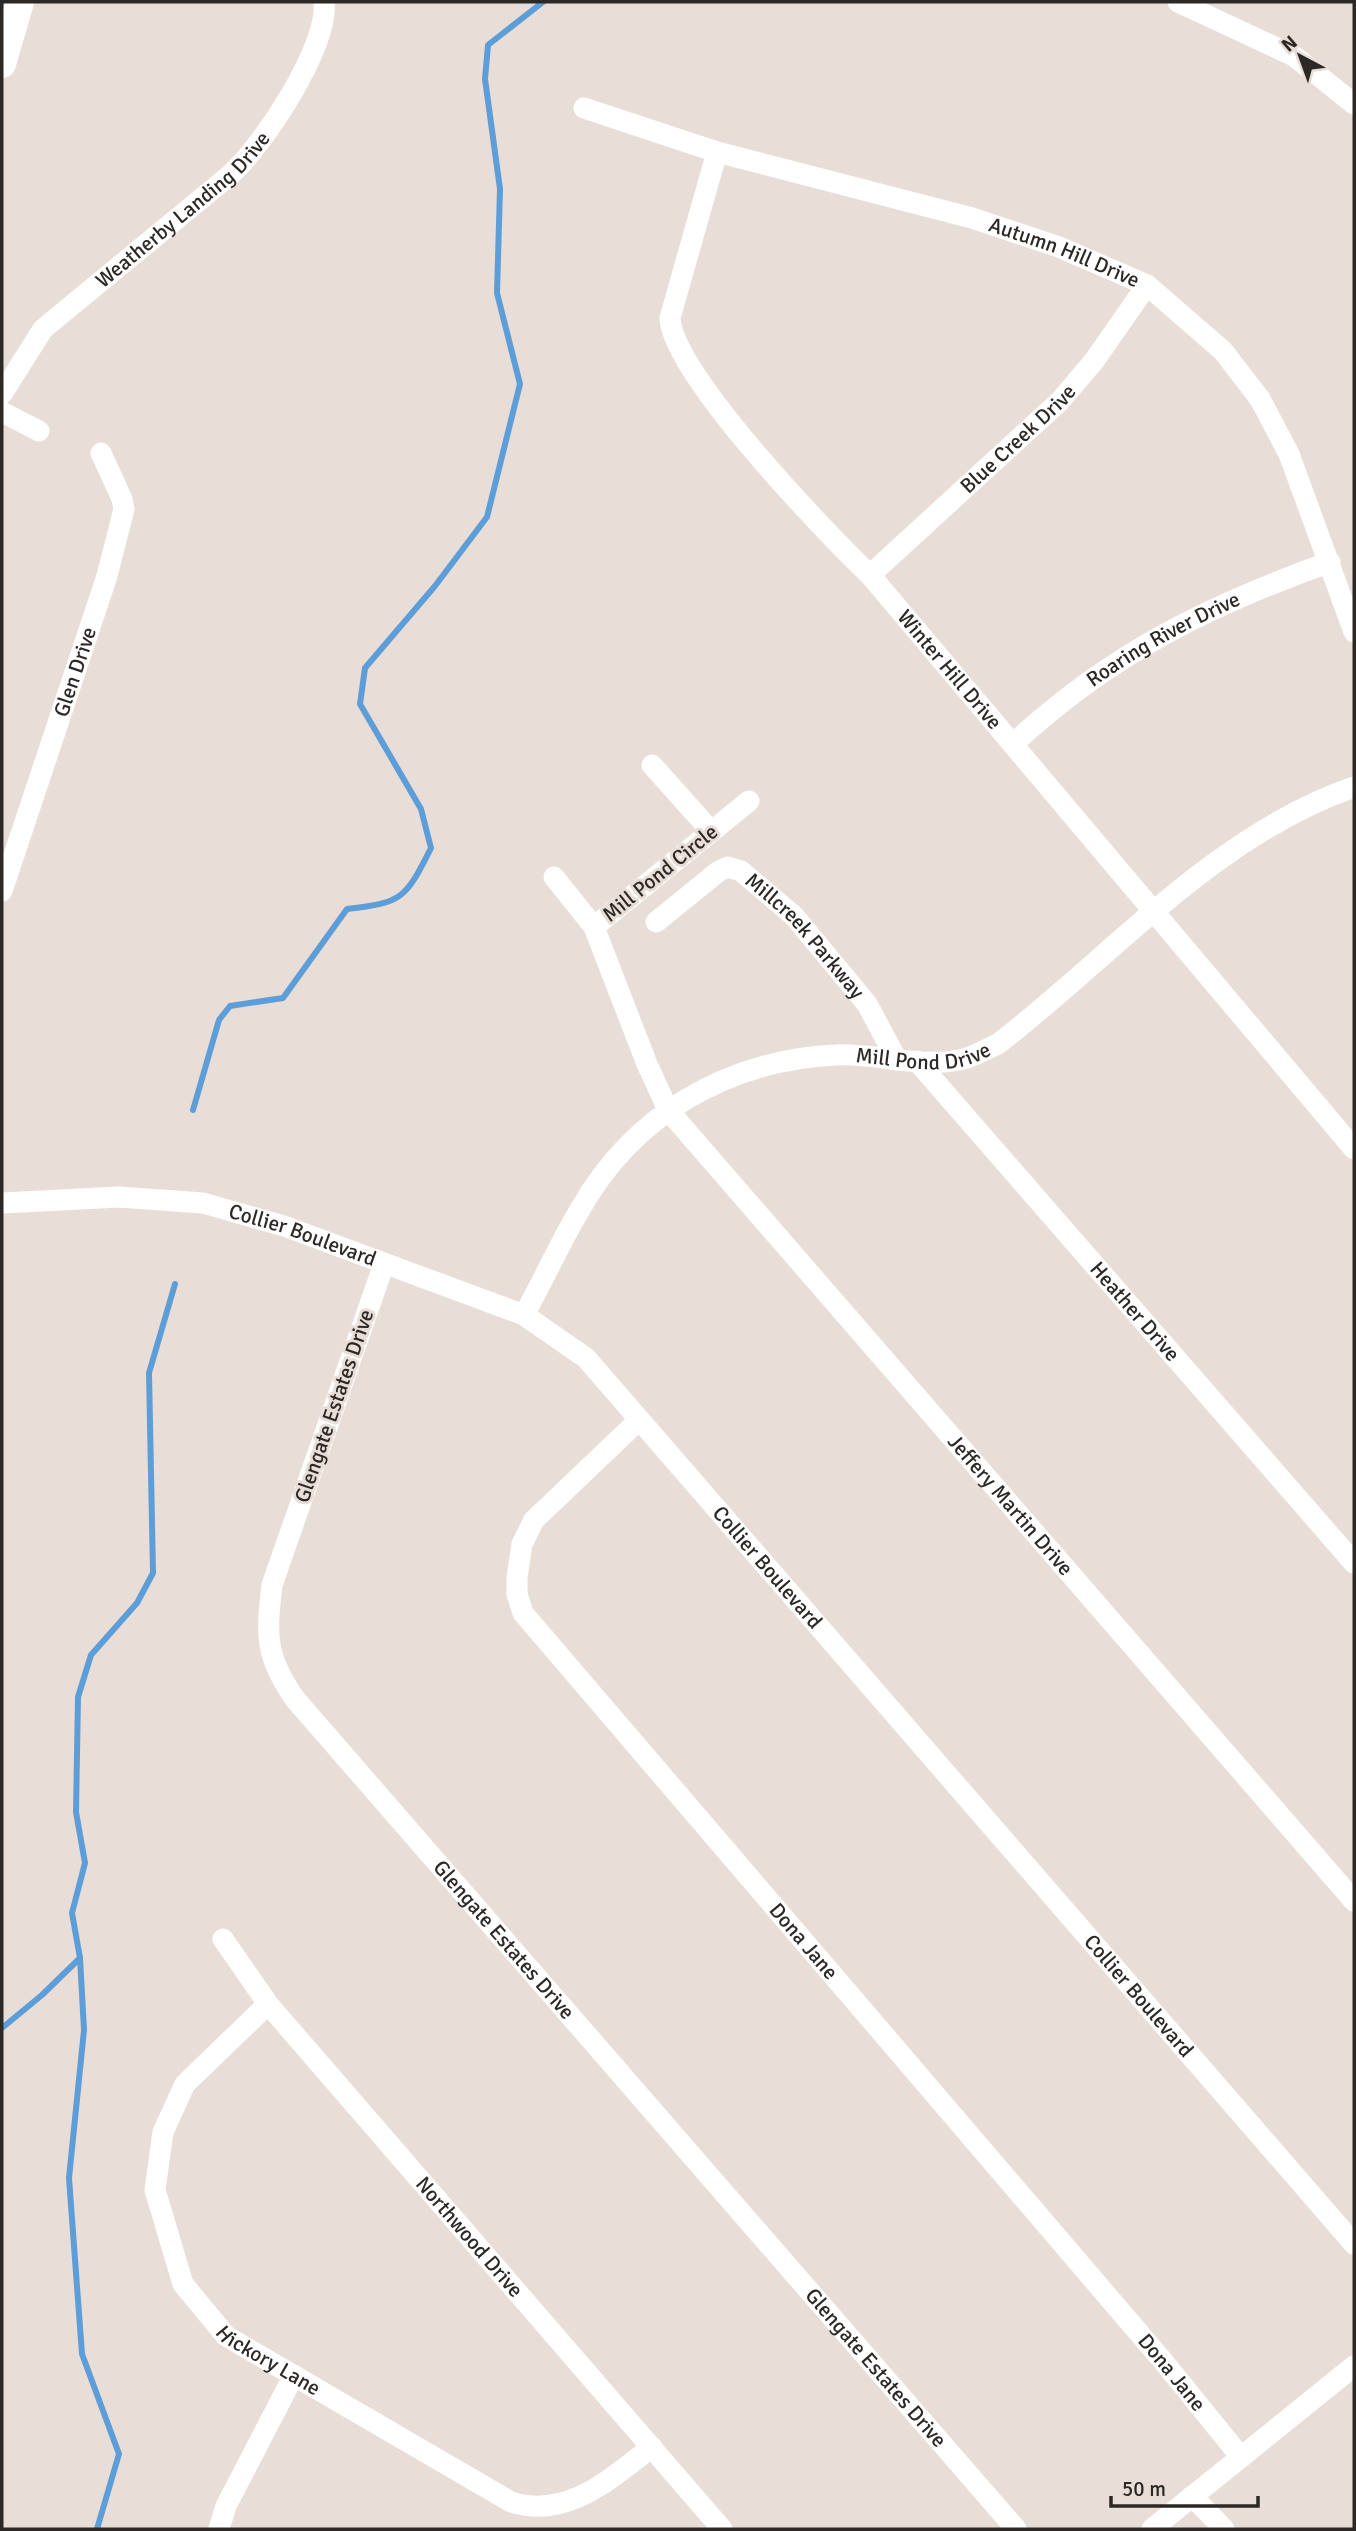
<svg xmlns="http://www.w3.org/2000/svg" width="1356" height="2531" viewBox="0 0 1356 2531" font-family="Signika,sans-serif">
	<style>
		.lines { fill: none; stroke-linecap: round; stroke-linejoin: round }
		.stream { stroke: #5d9ed8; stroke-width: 6 }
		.minor { stroke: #fff; stroke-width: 21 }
		.major { stroke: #fff; stroke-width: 28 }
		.labels { text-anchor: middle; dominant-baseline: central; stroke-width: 6; stroke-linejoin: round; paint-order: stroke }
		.street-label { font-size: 21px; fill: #2c2826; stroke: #e8ded7 }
	</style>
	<rect width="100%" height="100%" fill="#e8ded7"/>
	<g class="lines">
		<g class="stream">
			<path d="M193,1110L219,1020L230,1006L283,998L347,909C404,903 406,897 431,848L421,809L360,704L365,668L435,586L487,517L520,384L497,293L500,189L485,79L488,45L543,2"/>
			<path d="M2,2028L42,1995L80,1958"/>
			<path d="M97,2529L119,2454L82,2354L69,2178L84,2030L80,1958L72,1913L85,1863L76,1812L78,1697L91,1655L137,1603L153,1573L149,1373L175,1284"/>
		</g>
		<g class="minor">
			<path d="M1178,2L1294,56L1354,104"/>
			<path id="s1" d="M584,108L717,152L972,218L1059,247L1147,285L1223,351L1260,399L1289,454L1354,632"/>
			<path id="s2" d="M717,152L670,318C672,373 825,532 870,575L1354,1149"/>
			<path id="s3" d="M2,394L43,329L230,175C263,146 329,46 324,2"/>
			<path d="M2,412L39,431"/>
			<path id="s4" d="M870,575L1060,401L1094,361L1147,285"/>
			<path id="s5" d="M1013,744C1110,654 1207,606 1330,562"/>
			<path d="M652,765L711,831"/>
			<path id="s6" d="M749,801L594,927L647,1064L668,1110L1354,1901"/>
			<path d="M554,877L594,927"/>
			<path id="s7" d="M2,891L107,576L124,509L122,499L101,453"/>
			<path id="s8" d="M656,922L719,871L728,867L741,871L794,916L867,1004L897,1060"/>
			<path id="s9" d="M917,1061L1354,1563"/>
			<path id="s10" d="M2,1203L119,1197L203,1203L284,1226L524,1315L586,1358L1354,2244"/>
			<path id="s11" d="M384,1264L272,1585C266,1636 265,1656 295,1699L1016,2529"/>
			<path id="s12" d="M524,1315C543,1281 559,1245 579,1211C633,1115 727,1060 836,1055C876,1053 918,1068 959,1060C972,1058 986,1049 998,1044C1112,956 1215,835 1354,787"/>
			<path id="s13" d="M639,1420L534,1520L522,1544L517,1577V1594L523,1613L1163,2361L1240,2456"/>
			<path id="s14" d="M223,1939L268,2004L722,2529"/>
			<path id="s15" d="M268,2004L185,2084L163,2132L155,2190L183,2284L226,2336L511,2502C567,2520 611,2478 652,2447"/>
			<path d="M1192,2496L1224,2529"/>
			<path d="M219,2529L226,2506L294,2375"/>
			<path d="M1152,2529L1354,2366"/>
		</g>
		<path class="major" d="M2,64L20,2"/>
	</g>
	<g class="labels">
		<g class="street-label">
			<text stroke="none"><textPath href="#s3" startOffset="261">Weatherby Landing Drive</textPath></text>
			<text stroke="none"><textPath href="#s1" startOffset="502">Autumn Hill Drive</textPath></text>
			<text stroke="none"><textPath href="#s4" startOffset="201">Blue Creek Drive</textPath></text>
			<text stroke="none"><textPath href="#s5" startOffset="184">Roaring River Drive</textPath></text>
			<text stroke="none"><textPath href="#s2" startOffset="625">Winter Hill Drive</textPath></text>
			<text stroke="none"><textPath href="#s7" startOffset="231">Glen Drive</textPath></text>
			<text transform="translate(660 873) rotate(-39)">Mill Pond Circle</text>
			<text stroke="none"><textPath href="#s8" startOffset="196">Millcreek Parkway</textPath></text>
			<text stroke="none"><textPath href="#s12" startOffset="520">Mill Pond Drive</textPath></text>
			<text stroke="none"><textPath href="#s10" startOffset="306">Collier Boulevard</textPath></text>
			<text stroke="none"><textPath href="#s9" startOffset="332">Heather Drive</textPath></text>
			<text transform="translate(334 1406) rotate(-71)">Glengate Estates Drive</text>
			<text stroke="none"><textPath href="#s6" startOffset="920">Jeffery Martin Drive</textPath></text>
			<text stroke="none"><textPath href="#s10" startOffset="894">Collier Boulevard</textPath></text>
			<text stroke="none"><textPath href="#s11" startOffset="779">Glengate Estates Drive</textPath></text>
			<text stroke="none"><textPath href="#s13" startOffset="674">Dona Jane</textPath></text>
			<text stroke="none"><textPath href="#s10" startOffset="1461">Collier Boulevard</textPath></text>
			<text stroke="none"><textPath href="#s14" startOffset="387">Northwood Drive</textPath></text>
			<text stroke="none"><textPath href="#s15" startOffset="441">Hickory Lane</textPath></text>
			<text stroke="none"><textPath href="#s11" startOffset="1346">Glengate Estates Drive</textPath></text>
			<text stroke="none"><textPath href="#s13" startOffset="1241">Dona Jane</textPath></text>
		</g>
	</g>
	<rect width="1356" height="2531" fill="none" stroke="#2c2826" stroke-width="7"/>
	<g transform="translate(1300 56) rotate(319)" stroke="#e8ded7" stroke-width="5" paint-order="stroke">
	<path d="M0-5L12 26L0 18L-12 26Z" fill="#2c2826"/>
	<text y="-10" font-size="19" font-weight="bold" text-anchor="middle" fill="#2c2826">N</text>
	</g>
	<path d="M1111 2496v10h147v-10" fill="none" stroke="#2c2826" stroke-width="3.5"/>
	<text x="1122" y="2496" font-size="21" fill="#2c2826" stroke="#e8ded7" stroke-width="5" paint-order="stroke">50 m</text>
</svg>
